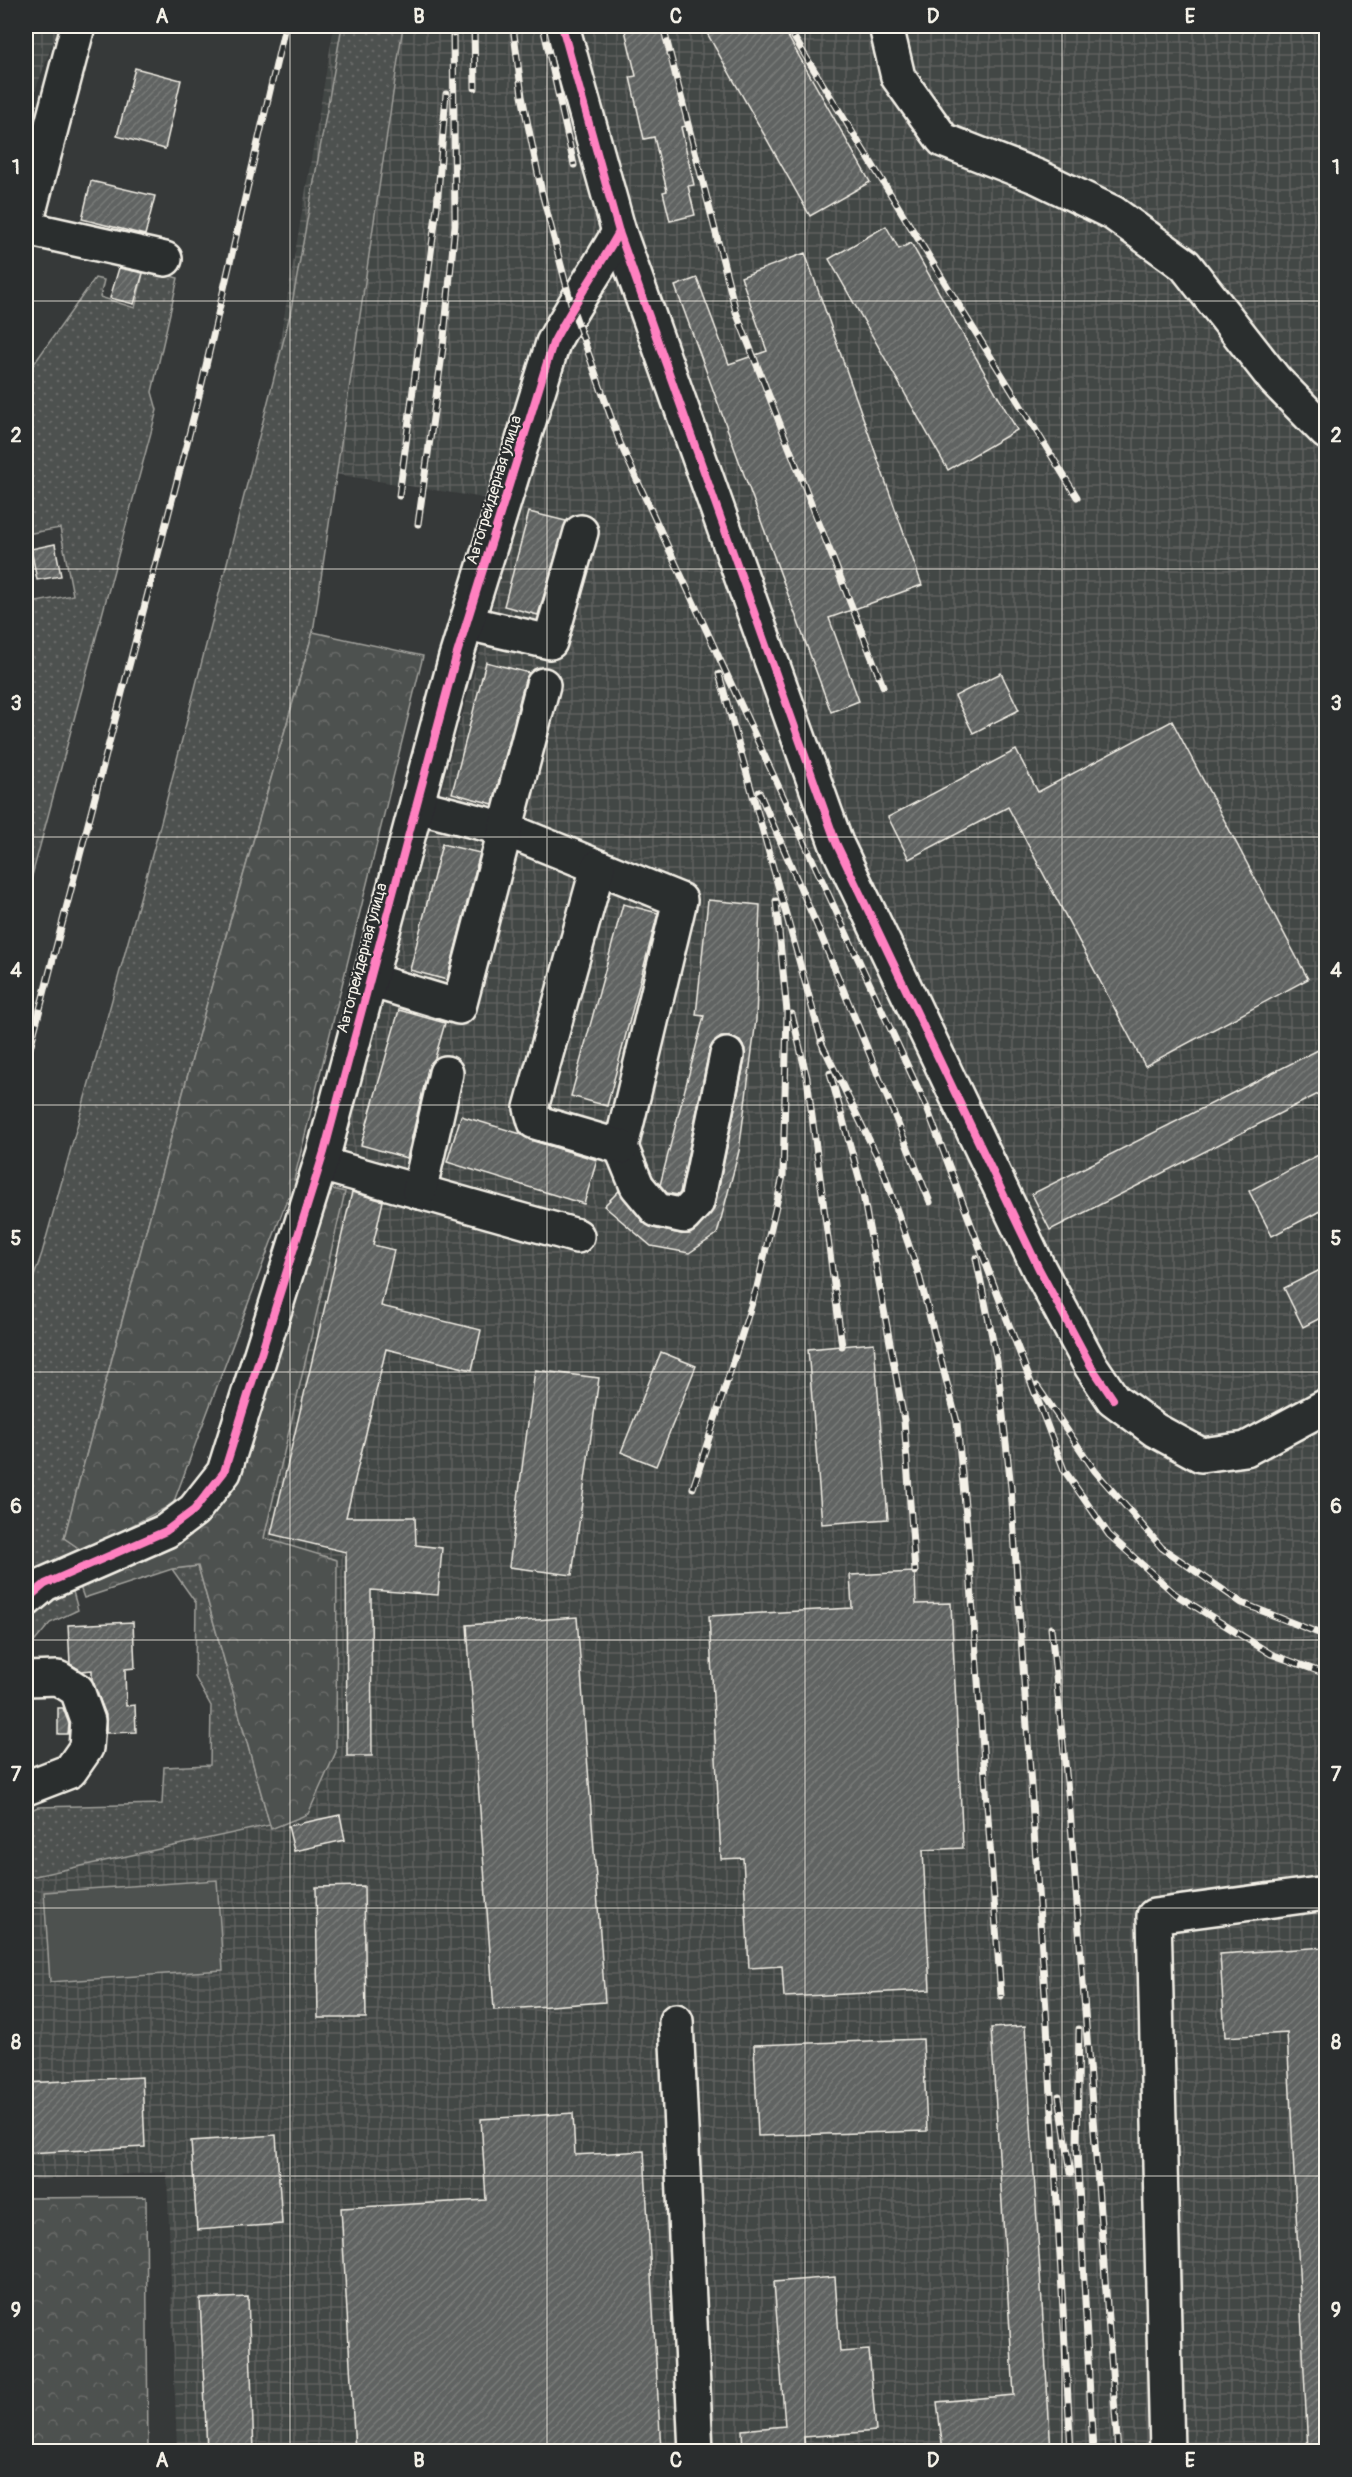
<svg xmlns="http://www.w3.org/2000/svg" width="1352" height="2477" viewBox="0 0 1352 2477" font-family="Pangolin,sans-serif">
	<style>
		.industrial { fill: url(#industrial-grid) }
		.grass { fill: url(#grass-dots); stroke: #a1a19c; stroke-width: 1.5 }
		.forest { fill: url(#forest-crowns); stroke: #a1a19c; stroke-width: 1.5 }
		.garden { fill: #4e514f; stroke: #a1a19c; stroke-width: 1.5 }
		.building { fill: url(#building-hatch); stroke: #f4f1e8; stroke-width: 1.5 }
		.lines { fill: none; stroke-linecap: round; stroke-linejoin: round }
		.minor-casing { stroke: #f4f1e8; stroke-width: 38 }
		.minor { stroke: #2a2d2e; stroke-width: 33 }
		.rail-casing { stroke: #f4f1e8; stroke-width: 7 }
		.rail { stroke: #2a2d2e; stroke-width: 4.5; stroke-dasharray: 14; stroke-linecap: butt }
		.cycleway-casing { stroke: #2a2d2e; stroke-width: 11 }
		.cycleway { stroke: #ff80c0; stroke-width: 8 }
		.grid { fill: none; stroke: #f4f1e8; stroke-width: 1.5; stroke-opacity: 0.55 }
		.labels { text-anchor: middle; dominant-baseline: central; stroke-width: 4.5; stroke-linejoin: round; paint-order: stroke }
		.street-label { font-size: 16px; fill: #f4f1e8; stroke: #2a2d2e }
		.neatline { fill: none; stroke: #f4f1e8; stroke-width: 2 }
		.grid-label { font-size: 20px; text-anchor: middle; font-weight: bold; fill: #f4f1e8 }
	</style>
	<defs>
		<pattern id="industrial-grid" width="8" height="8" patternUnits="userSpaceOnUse" patternTransform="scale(1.5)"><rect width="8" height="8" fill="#434645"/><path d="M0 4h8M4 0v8" fill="none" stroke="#5f6160"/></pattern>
		<pattern id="grass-dots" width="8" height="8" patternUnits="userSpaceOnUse" patternTransform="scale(1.5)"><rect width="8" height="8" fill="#4e514f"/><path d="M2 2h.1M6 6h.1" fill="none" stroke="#686a68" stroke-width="1.8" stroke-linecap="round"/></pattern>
		<pattern id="forest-crowns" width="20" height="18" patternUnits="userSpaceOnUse" patternTransform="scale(1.5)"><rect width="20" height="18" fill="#4e514f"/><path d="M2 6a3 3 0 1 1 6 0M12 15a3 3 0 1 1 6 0" fill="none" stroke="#686a68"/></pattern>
		<pattern id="building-hatch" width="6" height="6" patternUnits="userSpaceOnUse" patternTransform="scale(1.5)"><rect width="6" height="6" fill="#616362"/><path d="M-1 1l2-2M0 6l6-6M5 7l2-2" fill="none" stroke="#787a78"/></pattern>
	</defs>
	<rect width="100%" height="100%" fill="#363939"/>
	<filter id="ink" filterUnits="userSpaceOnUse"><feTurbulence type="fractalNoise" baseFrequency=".0167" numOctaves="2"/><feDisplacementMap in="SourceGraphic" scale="12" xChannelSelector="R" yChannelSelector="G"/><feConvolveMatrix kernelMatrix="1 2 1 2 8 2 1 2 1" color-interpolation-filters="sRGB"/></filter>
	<g filter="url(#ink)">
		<g class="industrial">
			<path d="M26,26H59L26,116Z"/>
			<path d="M334,26H1326V2451H177L167,2172L26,2180V1880L298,1811L237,1525L521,504L259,462Z"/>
		</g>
		<g class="grass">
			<path d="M342,26H403L313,632L211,988L64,1538L83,1551L26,1573V1300L42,1253L160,826L290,315Z"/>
			<path d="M144,269L178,278L152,392L157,410L26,898V752L31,710L26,669V604L73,595L60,528L26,534V375L95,278L104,280L100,297L135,308Z"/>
			<path d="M198,1566L270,1825L26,1878V1812L38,1807L162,1804L164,1767L210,1765L211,1706L195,1677L196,1603L172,1569Z"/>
			<path d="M71,1584L78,1610L50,1623L26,1652V1622Z"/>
		</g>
		<g class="forest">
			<path d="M313,632L423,656L294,1180L345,1192L264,1538L337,1560L336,1752L308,1814L271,1829L198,1566L172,1569L84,1598L79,1584L184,1537L314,1206L288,1197L173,1504L83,1551L64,1538L211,988Z"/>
			<path d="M146,2197L148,2451H26V2198Z"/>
		</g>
		<path class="garden" d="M217,1880L223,1970L50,1982L44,1892Z"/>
		<g class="building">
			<path d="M624,26H663L687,126L681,127L694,185L688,186L695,215L670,221L663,192L667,191L654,137L644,139L630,77L636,76Z"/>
			<path d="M703,26H782L870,182L810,216Z"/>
			<path d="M135,68L181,80L165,149L117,136Z"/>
			<path d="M91,181L155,196L145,235L82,219Z"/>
			<path d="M886,226L899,249L911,243L1017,430L948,470L829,259Z"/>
			<path d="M805,253L922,585L829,618L859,701L831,712L675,286L697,278L729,364L767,351L741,277Z"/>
			<path d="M119,268L143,273L134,304L110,298Z"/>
			<path d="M529,512L566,521L538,615L504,606Z"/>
			<path d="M55,544L61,576L37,580L31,549Z"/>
			<path d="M486,662L529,673L525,680L493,804L452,793Z"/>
			<path d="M1001,673L1019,710L973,733L955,696Z"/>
			<path d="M1172,721L1308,979L1145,1066L1008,807L909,859L888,817L1016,750L1038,792Z"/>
			<path d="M442,844L480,853L447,980L410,970Z"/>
			<path d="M708,900L760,905L756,1020L739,1151L717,1234L689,1253L651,1246L604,1206L619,1191L643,1222L653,1228L681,1234H690L697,1229L715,1206L745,1059V1049L740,1041L731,1037H721L713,1043L709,1051L680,1193L678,1195L667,1193L660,1185L704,1016L696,1015Z"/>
			<path d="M623,904L658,913L607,1106L571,1096Z"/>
			<path d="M399,1010L445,1023L435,1058L428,1069L407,1158L361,1145Z"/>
			<path d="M1318,1050L1326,1068V1090L1050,1230L1032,1194Z"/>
			<path d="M461,1116L521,1134L530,1140L597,1160L584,1204L447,1162Z"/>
			<path d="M1326,1151V1208L1272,1236L1249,1191Z"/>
			<path d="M352,1192L383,1201L373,1245L394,1250L381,1306L481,1330L472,1370L386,1349L346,1517H415L416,1545L442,1548L438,1595L371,1590L372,1756H347L346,1552L271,1534Z"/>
			<path d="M1326,1267V1315L1303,1327L1284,1288Z"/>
			<path d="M874,1343L888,1519L822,1524L808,1349Z"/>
			<path d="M661,1352L696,1366L656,1466L621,1452Z"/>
			<path d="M535,1370L599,1378L572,1575L509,1567Z"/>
			<path d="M915,1572L916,1604L951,1603L963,1848L923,1850L930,1990L784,1997L782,1966L749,1968L743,1858L721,1859L709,1616L852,1608L850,1575Z"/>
			<path d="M577,1617L605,2002L494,2010L467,1625Z"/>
			<path d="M133,1622L135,1668L125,1669L126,1706L135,1705L136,1732L106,1733V1715L92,1680V1670L82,1671L70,1664L68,1625Z"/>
			<path d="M58,1708H63L69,1724L68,1734H58Z"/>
			<path d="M340,1815L345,1840L294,1851L288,1826Z"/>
			<path d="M364,1886L366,2018H318L316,1887Z"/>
			<path d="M1326,1947V2451H1308L1287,2033L1225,2037L1220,1954Z"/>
			<path d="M1025,2026L1051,2451H943L937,2402L1014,2395L991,2028Z"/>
			<path d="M923,2039L927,2131L758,2136L754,2045Z"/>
			<path d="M142,2077L145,2147L26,2153V2083Z"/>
			<path d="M573,2113L575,2155L644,2151L661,2451H355L341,2208L486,2200L481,2119Z"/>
			<path d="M276,2135L282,2224L197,2230L191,2141Z"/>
			<path d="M835,2277L840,2352L869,2350L876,2431L804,2437L805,2451H743L742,2430L785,2426L774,2282Z"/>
			<path d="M248,2297L254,2451H207L200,2299Z"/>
		</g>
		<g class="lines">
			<g class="minor-casing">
				<g id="minor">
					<path d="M562,26L619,232L836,843L1039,1269L1091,1366L1113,1399L1155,1430L1201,1455L1246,1449L1326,1406"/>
					<path d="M886,26L898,77L943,140L1038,177L1113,213L1185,265L1275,380L1326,432"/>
					<path d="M26,223L78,26"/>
					<path d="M26,228L165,259"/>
					<path d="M467,623L550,642L581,532"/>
					<path d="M417,806L505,829L680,900L621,1147L637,1186L657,1210L684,1216L697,1202L727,1055"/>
					<path d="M598,867L531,1108L535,1122L621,1147"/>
					<path d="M370,980L459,1007L543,685"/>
					<path d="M321,1164L577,1236"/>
					<path d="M419,1192L446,1073"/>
					<path d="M26,1600L45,1584L166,1531L194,1510L224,1472L324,1152L456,657L553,343C573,304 598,270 619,232"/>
					<path d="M26,1679L58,1678L77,1690L88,1721L86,1748L70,1771L26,1788"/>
					<path d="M676,2021L696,2452"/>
					<path d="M1167,2452L1154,1916L1326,1893"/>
				</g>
			</g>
			<use href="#minor" class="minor"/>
			<g class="rail-casing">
				<g id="rail">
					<path d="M474,26L475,88"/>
					<path d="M513,26L522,96L542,193L572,307L620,443L927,1108L1064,1470L1109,1535L1175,1594L1271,1654L1326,1674"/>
					<path d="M543,26L574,165"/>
					<path d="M663,26L736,312L883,686"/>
					<path d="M787,26L1077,497"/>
					<path d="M399,496L437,207L446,94"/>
					<path d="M418,524L443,348L455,225L453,26"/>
					<path d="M719,674L824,1050"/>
					<path d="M759,792L818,928L930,1202"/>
					<path d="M792,1014L807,1078L842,1346"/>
					<path d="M821,1042L881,1164L919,1275L957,1422L966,1516L1001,1996"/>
					<path d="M26,1063L198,400L285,26"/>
					<path d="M830,1073L862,1189L904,1420L915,1572"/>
					<path d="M976,1258L997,1361L1011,1488L1047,2025L1071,2452"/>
					<path d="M1037,1386L1095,1471L1162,1548L1242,1603L1326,1636"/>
					<path d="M693,1488L757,1287L783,1176L787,1012L776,901"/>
					<path d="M1051,1628L1070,1811L1118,2452"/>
					<path d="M1079,2029L1077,2149L1093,2452"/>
					<path d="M1059,2096L1071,2173"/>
				</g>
			</g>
			<use href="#rail" class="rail"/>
			<g class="cycleway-casing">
				<g id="cycleway">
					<path d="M562,26L619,232L836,843L1039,1269L1091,1366L1113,1399"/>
					<path d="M26,1600L45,1584L166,1531L194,1510L224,1472L324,1152L456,657L553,343C573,304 598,270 619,232"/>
				</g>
			</g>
			<use href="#cycleway" class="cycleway"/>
		</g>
	</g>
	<path class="grid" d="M290,26V2452M547,26V2452M805,26V2452M1062,26V2452M26,301H1326M26,569H1326M26,837H1326M26,1105H1326M26,1372H1326M26,1640H1326M26,1908H1326M26,2176H1326"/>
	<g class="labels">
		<g class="street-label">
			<text transform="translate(494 490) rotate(-73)">Автогрейдерная улица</text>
			<text transform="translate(362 958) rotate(-75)">Автогрейдерная улица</text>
		</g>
	</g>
	<rect width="1352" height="2477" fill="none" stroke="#2a2d2e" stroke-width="66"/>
	<rect x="33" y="33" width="1286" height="2411" class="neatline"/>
	<g class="grid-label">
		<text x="162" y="23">A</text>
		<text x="419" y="23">B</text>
		<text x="676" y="23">C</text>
		<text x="933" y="23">D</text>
		<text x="1190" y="23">E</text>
		<text x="16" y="174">1</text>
		<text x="1336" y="174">1</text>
		<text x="16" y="442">2</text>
		<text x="1336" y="442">2</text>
		<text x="16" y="710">3</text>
		<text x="1336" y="710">3</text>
		<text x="16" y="977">4</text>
		<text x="1336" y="977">4</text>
		<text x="16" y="1245">5</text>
		<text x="1336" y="1245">5</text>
		<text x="16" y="1513">6</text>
		<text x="1336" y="1513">6</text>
		<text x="16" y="1781">7</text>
		<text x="1336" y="1781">7</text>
		<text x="16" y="2049">8</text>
		<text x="1336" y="2049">8</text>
		<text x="16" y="2317">9</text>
		<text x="1336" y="2317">9</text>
		<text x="162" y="2467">A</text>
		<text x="419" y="2467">B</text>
		<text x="676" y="2467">C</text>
		<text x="933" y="2467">D</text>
		<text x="1190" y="2467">E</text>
	</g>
</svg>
